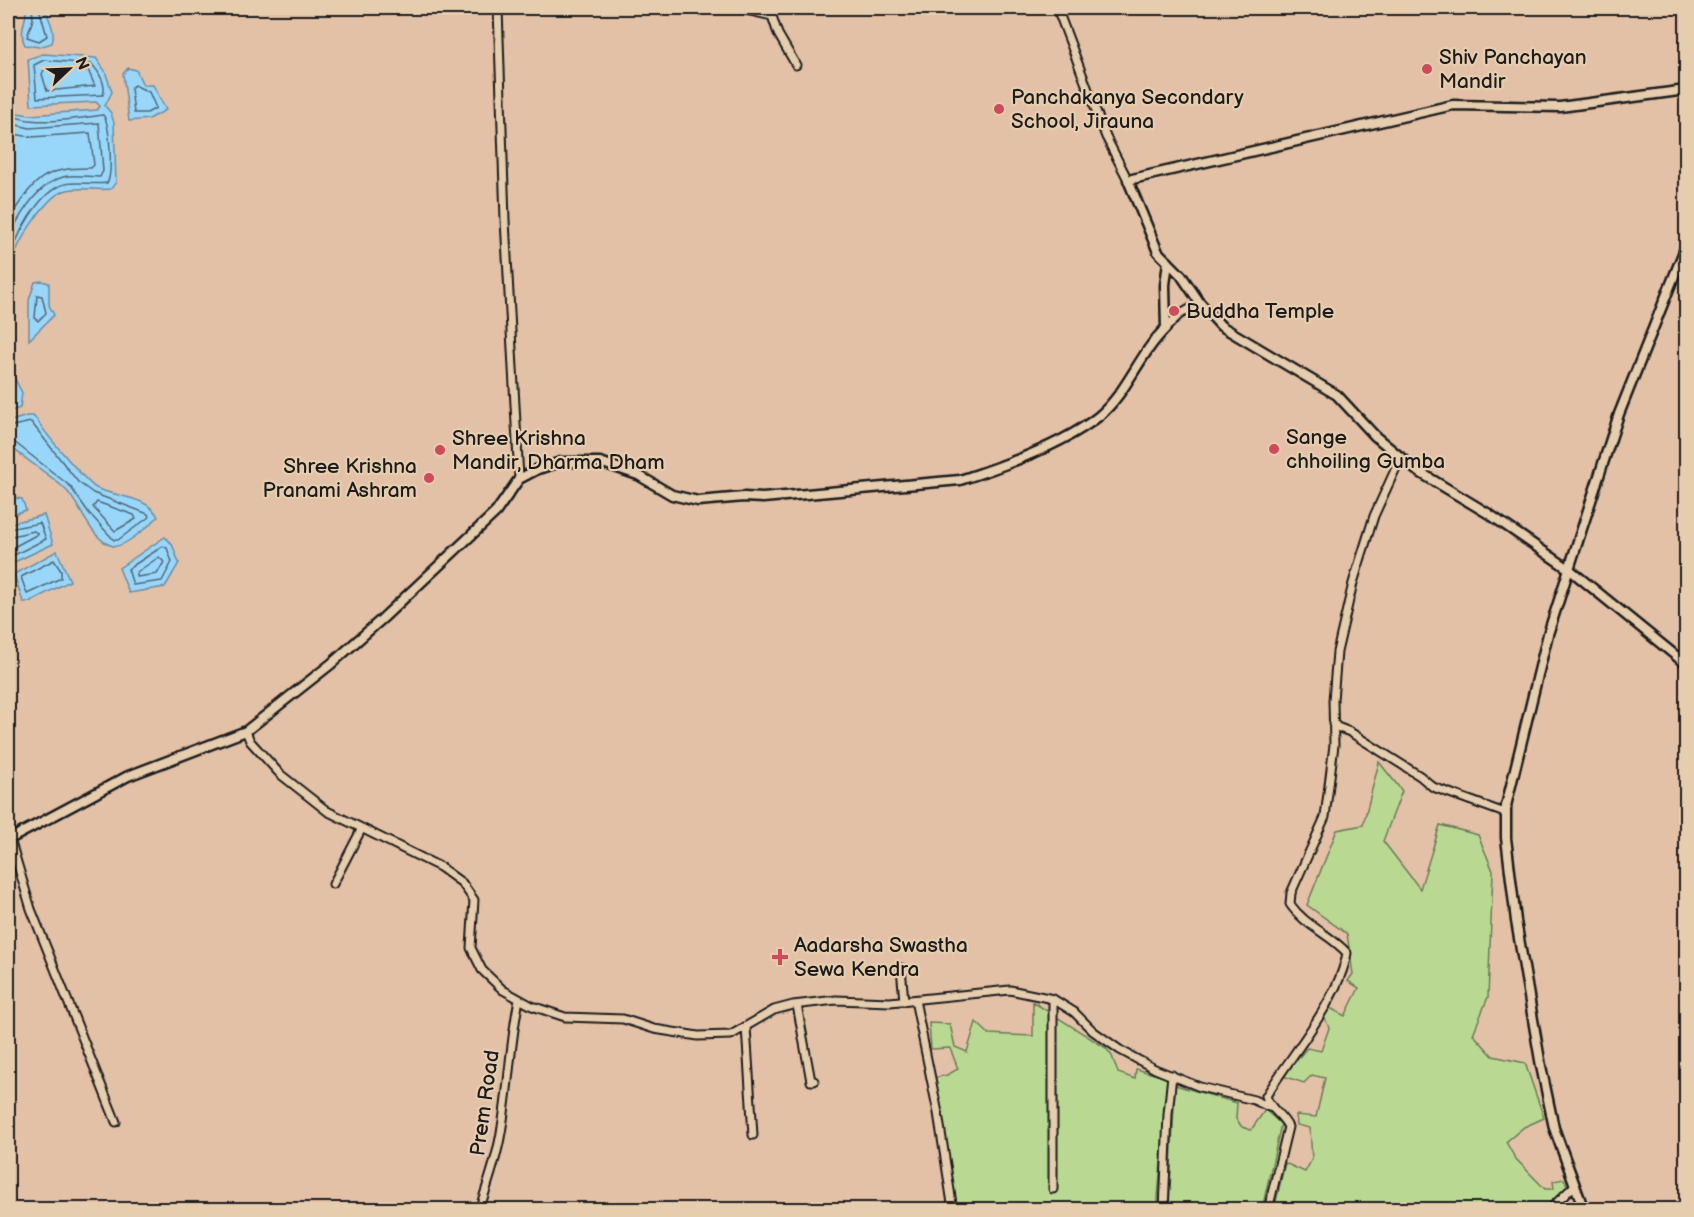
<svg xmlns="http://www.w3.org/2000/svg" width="1694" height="1217" viewBox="0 0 1694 1217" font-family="'Balsamiq Sans',sans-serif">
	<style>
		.green { fill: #b9d992; stroke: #6a7a57; stroke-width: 1.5 }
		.water { fill: #99d7fa; stroke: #678ca1; stroke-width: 1.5 }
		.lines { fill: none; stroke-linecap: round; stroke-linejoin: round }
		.shore { stroke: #4e6775; stroke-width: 1.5 }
		.minor-casing { stroke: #1c1c1c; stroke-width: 11 }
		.tertiary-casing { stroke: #1c1c1c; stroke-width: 13 }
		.minor { stroke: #e5cdae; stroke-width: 7 }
		.tertiary { stroke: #e5cdae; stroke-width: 8 }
		.poi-dot { fill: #d1495b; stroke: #e5cdae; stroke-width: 2 }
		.labels { text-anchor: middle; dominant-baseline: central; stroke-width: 4.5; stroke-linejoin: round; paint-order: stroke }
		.poi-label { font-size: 21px; fill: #1c1c1c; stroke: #e5cdae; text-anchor: start }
		.street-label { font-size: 21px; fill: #1c1c1c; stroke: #e5cdae }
	</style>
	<rect width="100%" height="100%" fill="#e3c1a7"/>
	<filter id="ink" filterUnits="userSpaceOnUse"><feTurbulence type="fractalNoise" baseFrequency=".0167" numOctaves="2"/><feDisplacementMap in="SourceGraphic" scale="12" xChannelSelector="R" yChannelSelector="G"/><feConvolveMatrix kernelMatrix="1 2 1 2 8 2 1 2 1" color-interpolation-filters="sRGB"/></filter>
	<g filter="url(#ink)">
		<g class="green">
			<path d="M1379,762L1402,791L1383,841L1420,889L1440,825L1478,835L1493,871L1488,997L1473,1034L1493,1056L1525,1063L1544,1118L1524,1127L1506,1142L1515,1158L1545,1189H1554L1553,1181L1564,1179L1570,1191L1548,1209L1274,1210L1285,1163L1305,1172L1312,1159L1310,1128L1297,1125L1296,1115L1316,1117L1325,1078L1312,1075L1304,1083L1283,1076L1307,1048L1321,1051L1329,1028L1324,1016L1330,1008L1345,1016L1359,988L1348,981L1353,974L1347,934L1307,905L1337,830L1363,825Z"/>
			<path d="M1033,1002L1106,1048L1112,1056L1118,1073L1135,1079L1136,1069L1168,1078L1157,1209H957L933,1078L947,1075L958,1069L950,1048L931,1049L929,1023L950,1024L955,1047L967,1052L976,1022L989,1034L1033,1036Z"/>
			<path d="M1175,1085L1237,1103L1236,1119L1242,1127L1251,1130L1265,1110L1281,1124L1262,1209H1169Z"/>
		</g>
		<g class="water">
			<path d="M26,8H44C49,18 56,32 52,43L39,47L25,45C18,32 27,21 26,8Z"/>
			<path d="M43,54L96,58L105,71L112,92L105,106L111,113L114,123L116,182L111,189C96,191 78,186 64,191C47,196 22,236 16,252C12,266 13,281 8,294V103L17,113L30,115L97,110L100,106L96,102L31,105L28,59Z"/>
			<path d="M128,68L136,70L143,85H153L166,110L149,119L129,121L123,74Z"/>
			<path d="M42,281L49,283V305L54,315L29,340V300L35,282Z"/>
			<path d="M8,324L10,369L22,393L20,408L8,412Z"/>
			<path d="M27,416H33L38,421C42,430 87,483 96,488C115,497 148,496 158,517C151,524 123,549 113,546C90,540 81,505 66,490C49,473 26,461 8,444V422Z"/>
			<path d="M16,498L22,499L26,510L8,516V500Z"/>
			<path d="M44,515L53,544L10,564L8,524Z"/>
			<path d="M165,537L172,544L179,563L165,587L129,593L119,568Z"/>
			<path d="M57,551L70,581L29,602H23L14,574Z"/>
		</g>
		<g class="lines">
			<g class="shore">
				<path d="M32,8L33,19L27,37L39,41L47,36L39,8"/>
				<path d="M44,60L92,64C99,72 107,85 103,95L37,98L34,65Z"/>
				<path d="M45,68L88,70L95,86L47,91L42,74Z"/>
				<path d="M134,85L149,92L156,108L147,113H134L131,88Z"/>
				<path d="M8,112C24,128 81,118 103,115C110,122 113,175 107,183C93,185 78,181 65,184C39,190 12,242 8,266"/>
				<path d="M8,123L30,128L99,123L103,171L100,177C88,177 74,174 63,177C37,184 18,218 8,239"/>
				<path d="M8,133L31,137L90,133L94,165L91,168C40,167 35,181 8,220"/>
				<path d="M37,295L42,296L46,313L38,321L35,318Z"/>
				<path d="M8,427L31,422L78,482L93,493L148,514L149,517L118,540H114L89,513L70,486L13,441L8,440"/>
				<path d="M97,502L134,515L136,519L115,531L93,507Z"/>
				<path d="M8,529L40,523L46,539L8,558"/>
				<path d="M8,537L34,531L38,534L8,550"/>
				<path d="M163,546L167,548L172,562L162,581L133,585L128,569Z"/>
				<path d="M159,557L164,562L157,574L137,577V572Z"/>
				<path d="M54,560L61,571V578L27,594L21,577Z"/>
			</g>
			<g class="minor-casing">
				<g id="minor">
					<path d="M498,8L505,220L519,479"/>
					<path d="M736,8L772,16L778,34L796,65"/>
					<path d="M1057,8L1106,137L1128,180"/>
					<path d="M1166,328L1179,315L1200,303"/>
					<path d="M1334,723L1337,727L1350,732L1420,776L1433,787L1502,812L1507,808"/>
					<path d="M246,731L250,741L280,774L327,811L440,867L462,883L474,900L471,948L482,970L503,990L532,1006L565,1017L623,1019L654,1029L698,1036L731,1035L774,1010L793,1005L836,1000L890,1002L1010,990L1053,999L1074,1012L1093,1031L1120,1050L1155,1069L1200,1087L1254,1100L1269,1107"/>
					<path d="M10,839L31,909L116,1122"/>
					<path d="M333,884L361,830"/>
					<path d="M901,968L904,1001"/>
					<path d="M915,1000L938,1113L953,1210"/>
					<path d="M797,1005L811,1081H814"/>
					<path d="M746,1027L753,1135"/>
					<path d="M1053,1189V999"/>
					<path d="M8,1207L11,1210"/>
					<path d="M479,1210C487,1187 494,1166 499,1143C509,1096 509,1047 519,1000"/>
					<path d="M1164,1210L1168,1114L1172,1075"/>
					<path d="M1268,1210L1288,1127C1282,1114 1270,1110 1266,1096C1291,1055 1339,1000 1347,953C1330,934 1305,926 1290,904L1291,893L1325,817L1334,745L1333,700L1337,652L1353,583L1374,516L1401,457"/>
					<path d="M1549,1210L1574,1186"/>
				</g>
			</g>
			<g class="tertiary-casing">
				<g id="tertiary">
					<path d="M1686,90L1560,107L1453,105L1128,180L1158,252L1181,275L1200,303L1221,326L1337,395L1375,436L1416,470L1489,514L1569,569L1686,664"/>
					<path d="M8,840L128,776L246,731L331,664L383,618L496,512L519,479L538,469L561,462H600L638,475L672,495L698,501L744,497L763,498L960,480C1004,466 1063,445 1099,416C1127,393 1139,354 1166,328L1165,285L1168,262"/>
					<path d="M1584,1210L1554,1128L1541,1066L1516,921L1506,838V806L1548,634L1569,569L1619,414L1686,246"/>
				</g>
			</g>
			<use href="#minor" class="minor"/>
			<use href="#tertiary" class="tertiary"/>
		</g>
	</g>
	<g class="poi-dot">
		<circle cx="1427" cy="69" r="6"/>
		<circle cx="999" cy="109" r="6"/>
		<circle cx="1174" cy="311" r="6"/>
		<circle cx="1274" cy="449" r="6"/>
		<circle cx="440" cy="450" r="6"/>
		<circle cx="429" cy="478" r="6"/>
		<path d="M777 948h6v6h6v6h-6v6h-6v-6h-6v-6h6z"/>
	</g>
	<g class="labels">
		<g class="poi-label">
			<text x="1439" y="57">Shiv Panchayan<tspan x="1439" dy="24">Mandir</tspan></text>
			<text x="1011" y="97">Panchakanya Secondary<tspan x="1011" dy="24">School, Jirauna</tspan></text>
			<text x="1186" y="311">Buddha Temple</text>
			<text x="1286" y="437">Sange<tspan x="1286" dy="24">chhoiling Gumba</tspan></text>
			<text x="452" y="438">Shree Krishna<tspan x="452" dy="24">Mandir, Dharma Dham</tspan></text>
			<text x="417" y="466" text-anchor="end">Shree Krishna<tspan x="417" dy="24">Pranami Ashram</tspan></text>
			<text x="794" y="945">Aadarsha Swastha<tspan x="794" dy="24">Sewa Kendra</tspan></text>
		</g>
		<g class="street-label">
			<text transform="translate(485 1103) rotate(-82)">Prem Road</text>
		</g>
	</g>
	<rect width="1694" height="1217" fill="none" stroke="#e5cdae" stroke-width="30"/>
	<rect x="15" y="15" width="1664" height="1187" fill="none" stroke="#1c1c1c" stroke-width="2" filter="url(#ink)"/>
	<g transform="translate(69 69) rotate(67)" stroke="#e5cdae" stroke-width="4.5" paint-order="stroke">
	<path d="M0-4.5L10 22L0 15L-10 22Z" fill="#1c1c1c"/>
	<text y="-9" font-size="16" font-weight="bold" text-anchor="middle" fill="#1c1c1c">N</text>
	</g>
</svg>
